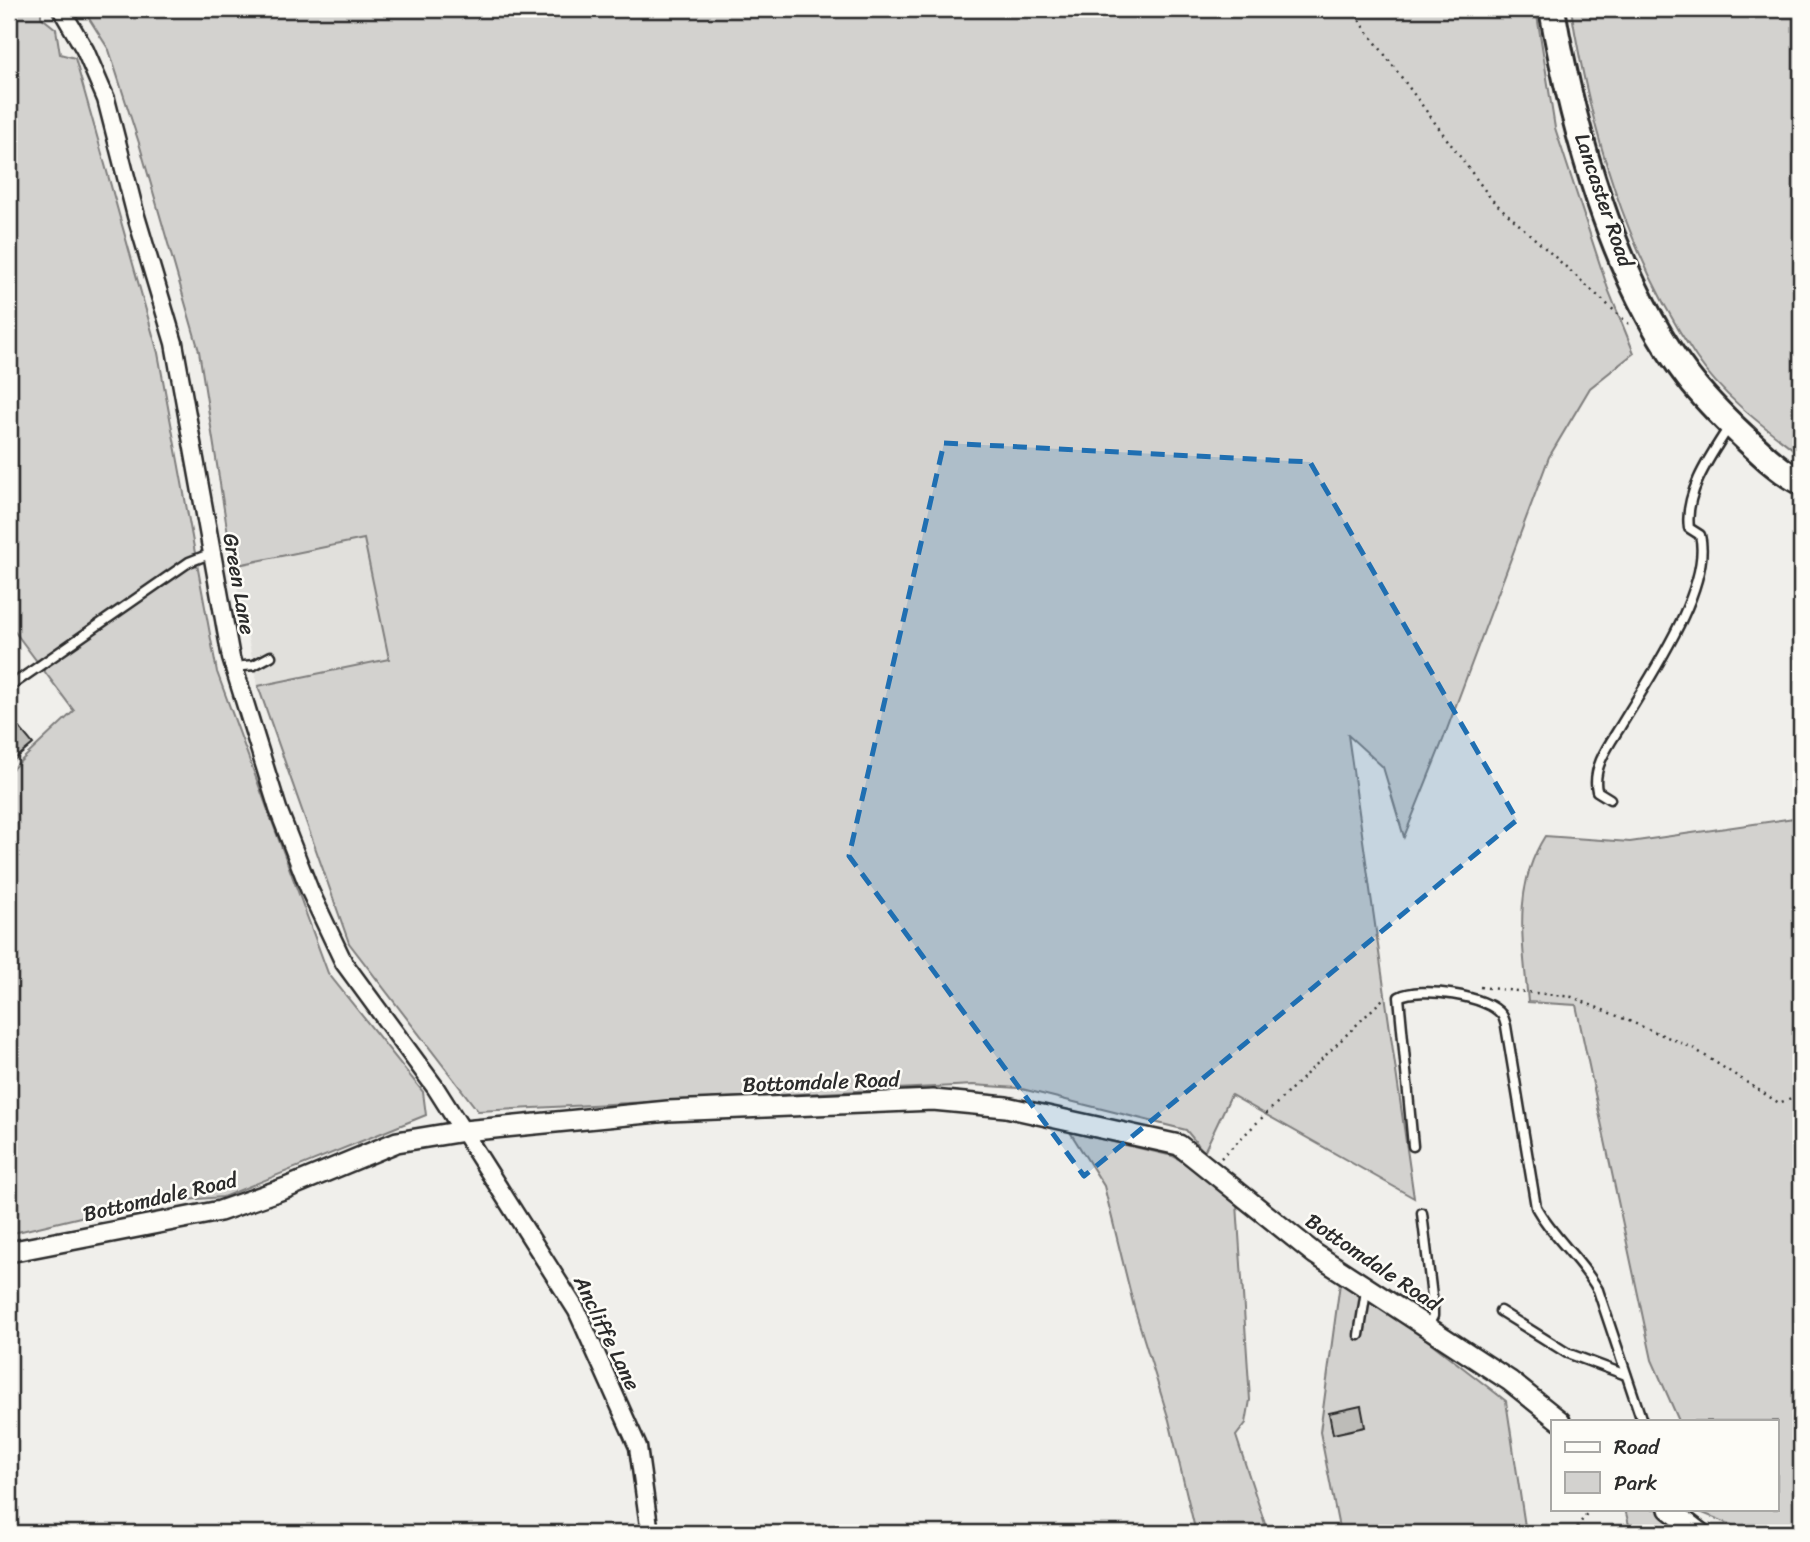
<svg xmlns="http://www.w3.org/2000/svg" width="1810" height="1542" viewBox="0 0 1810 1542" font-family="Sriracha,sans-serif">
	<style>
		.built { fill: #e1e0dc }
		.green { fill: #d3d2cf; stroke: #7f7e7d; stroke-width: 2 }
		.building { fill: #bdbcb8; stroke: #2b2b2b; stroke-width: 2 }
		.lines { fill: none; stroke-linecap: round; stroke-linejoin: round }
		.service-casing { stroke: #2b2b2b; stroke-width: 13 }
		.minor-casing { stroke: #2b2b2b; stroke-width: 21 }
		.tertiary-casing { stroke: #2b2b2b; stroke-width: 24 }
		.primary-casing { stroke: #2b2b2b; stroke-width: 30 }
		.path { stroke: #2b2b2b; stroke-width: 2.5; stroke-dasharray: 2 5; stroke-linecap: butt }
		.service { stroke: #fdfcf7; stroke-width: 8 }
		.minor { stroke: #fdfcf7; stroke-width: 16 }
		.tertiary { stroke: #fdfcf7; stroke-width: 19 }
		.primary { stroke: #fdfcf7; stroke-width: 24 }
		.marked { fill: #1f6fb2; fill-opacity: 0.2; stroke: #1f6fb2; stroke-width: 5; stroke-dasharray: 14 9; stroke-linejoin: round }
		.labels { text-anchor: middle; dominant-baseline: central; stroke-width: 5; stroke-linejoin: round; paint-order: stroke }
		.street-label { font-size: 21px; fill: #2b2b2b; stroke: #fdfcf7 }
	</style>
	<rect width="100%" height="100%" fill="#f0efeb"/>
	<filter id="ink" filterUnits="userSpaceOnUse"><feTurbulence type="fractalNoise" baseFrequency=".0143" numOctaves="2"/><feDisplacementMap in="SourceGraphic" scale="14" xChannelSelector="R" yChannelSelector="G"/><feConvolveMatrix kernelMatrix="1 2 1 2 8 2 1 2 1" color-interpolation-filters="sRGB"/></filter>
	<g filter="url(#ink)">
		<path class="built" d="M364,538L389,659L258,686L233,566Z"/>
		<g class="green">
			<path d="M9,9H41V17L56,29L60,54L75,58L158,353L217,672L328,973L423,1092L426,1115L223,1197L135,1204L9,1234V772L74,711L9,624Z"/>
			<path d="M83,9H1536L1555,128L1608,289L1634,353L1590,388L1549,457L1443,740L1404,837L1383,767L1348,735L1414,1198L1231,1095L1204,1152L1186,1130L1018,1088L973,1085L478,1111L349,943L258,686L389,659L364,539L233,566L199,351L139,143L109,50Z"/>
			<path d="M1571,9H1801V455C1763,426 1723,397 1696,357C1626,253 1591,131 1571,9Z"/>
			<path d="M1801,817V1533H1800L1739,1528L1693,1509H1777V1421H1679L1652,1360L1576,1005L1528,1002C1523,943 1512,888 1545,836L1630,842Z"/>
			<path d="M1070,1132L1173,1156L1186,1163L1237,1204L1250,1400L1246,1423L1236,1436L1268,1533H1196L1169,1420L1134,1307L1104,1186Z"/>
			<path d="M1340,1283L1400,1319L1506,1401L1526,1533H1340L1320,1432Z"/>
			<path d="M1625,1509H1659L1680,1525L1695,1533H1631Z"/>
		</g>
		<g class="building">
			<path d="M9,715L33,744L9,764Z"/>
			<path d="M1361,1406L1365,1427L1333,1434L1329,1413Z"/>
		</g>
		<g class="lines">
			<g class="service-casing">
				<g id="service">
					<path d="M234,667L254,665L271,656"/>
					<path d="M9,687L189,562L212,553"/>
					<path d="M1610,799L1597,791C1592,768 1608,746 1620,727C1647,681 1713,587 1700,535L1689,528C1684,493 1711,455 1729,427"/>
					<path d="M1413,1146L1399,997C1420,986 1488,995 1502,1015C1504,1018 1505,1022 1506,1026L1536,1207C1553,1238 1581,1259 1598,1290L1642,1421"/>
					<path d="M1422,1213L1433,1305V1316L1427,1327"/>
					<path d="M1500,1311L1567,1353L1626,1375"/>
					<path d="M1359,1335L1366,1291"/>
				</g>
			</g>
			<g class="minor-casing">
				<path id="minor" d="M61,9L85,50L106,99L136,216L174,343L231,658L278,809L310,891L344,963L435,1087L577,1311L638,1447L650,1533"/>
			</g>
			<g class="tertiary-casing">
				<g id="tertiary">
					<path d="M9,1252L220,1211L286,1188L397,1142L464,1131L668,1111L933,1100L1006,1107L1179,1145L1315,1254L1510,1381L1560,1421"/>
					<path d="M1669,1509L1700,1533"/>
				</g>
			</g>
			<g class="primary-casing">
				<path id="primary" d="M1552,9C1573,129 1613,279 1688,377C1704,398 1724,418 1743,436C1761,453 1779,471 1801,482"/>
			</g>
			<g class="path">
				<path d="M1351,9L1492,200L1630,325"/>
				<path d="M1480,987L1572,997L1693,1048L1779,1103L1801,1094"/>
				<path d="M1221,1158L1386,996"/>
				<path d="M1573,1533L1590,1509"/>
			</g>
			<use href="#service" class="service"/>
			<use href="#minor" class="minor"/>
			<use href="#tertiary" class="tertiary"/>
			<use href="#primary" class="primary"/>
		</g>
	</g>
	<path class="marked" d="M944,443L1310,462L1517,820L1084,1176L849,856Z"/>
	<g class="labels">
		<g class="street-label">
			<text transform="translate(1604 200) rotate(71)">Lancaster Road</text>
			<text transform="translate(239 584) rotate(80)">Green Lane</text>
			<text transform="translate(821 1082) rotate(-2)">Bottomdale Road</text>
			<text transform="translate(160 1197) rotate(-13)">Bottomdale Road</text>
			<text transform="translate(1373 1262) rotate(34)">Bottomdale Road</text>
			<text transform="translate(607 1333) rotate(64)">Ancliffe Lane</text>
		</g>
	</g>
	<rect width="1810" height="1542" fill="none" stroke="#fdfcf7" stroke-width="35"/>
	<rect x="18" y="18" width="1775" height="1507" fill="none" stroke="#2b2b2b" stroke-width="2.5" filter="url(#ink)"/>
	<rect x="1551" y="1420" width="228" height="91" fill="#fdfcf7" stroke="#a9a8a5" stroke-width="2"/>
	<rect x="1565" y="1442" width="35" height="10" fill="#fdfcf7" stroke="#a9a8a5" stroke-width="2"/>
	<text x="1614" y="1454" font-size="21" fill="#2b2b2b">Road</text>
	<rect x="1565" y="1472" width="35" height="21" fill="#d3d2cf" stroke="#a9a8a5" stroke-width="2"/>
	<text x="1614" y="1490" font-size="21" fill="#2b2b2b">Park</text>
</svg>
